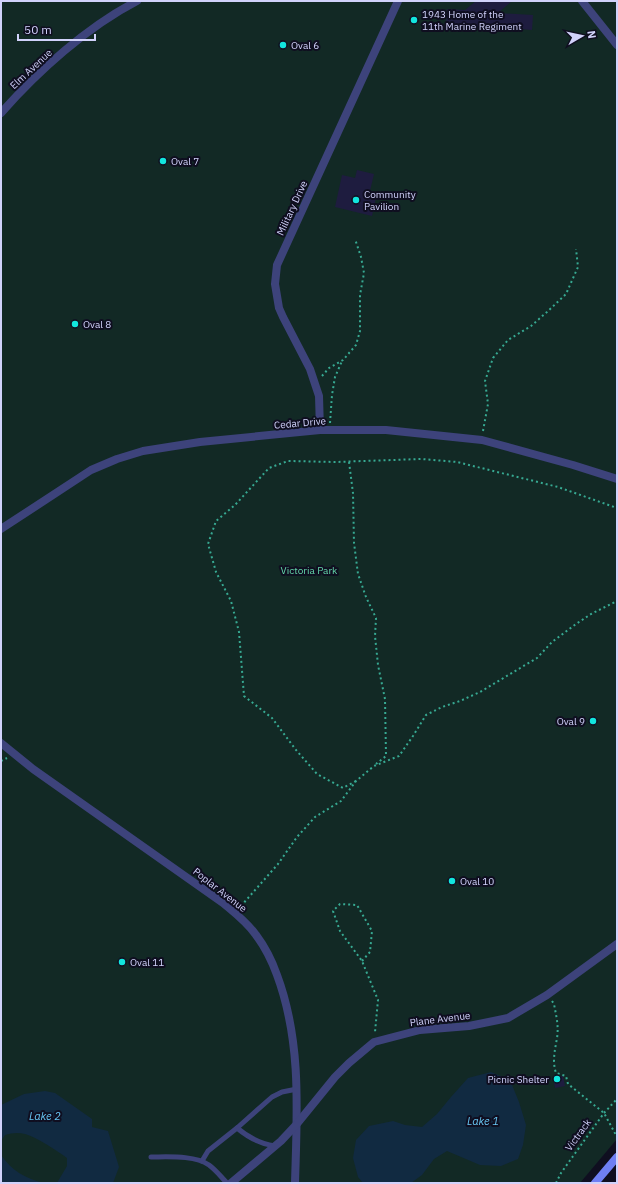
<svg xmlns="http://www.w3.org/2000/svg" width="618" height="1184" viewBox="0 0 618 1184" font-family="'IBM Plex Sans',sans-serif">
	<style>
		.green { fill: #122925 }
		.water { fill: #112a41 }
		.building { fill: #1e1c3f }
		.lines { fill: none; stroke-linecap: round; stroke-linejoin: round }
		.path { stroke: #37a992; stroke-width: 2; stroke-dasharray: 2 3; stroke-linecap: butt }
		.service { stroke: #3d437b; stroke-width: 5 }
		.minor { stroke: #3d437b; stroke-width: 8 }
		.secondary { stroke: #6f7ff4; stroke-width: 8 }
		.poi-dot { fill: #12e6de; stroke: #0f0e20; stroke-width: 1.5 }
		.labels { text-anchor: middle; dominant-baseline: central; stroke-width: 4; stroke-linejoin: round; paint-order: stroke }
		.poi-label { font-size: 10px; fill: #d1d2fb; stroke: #0f0e20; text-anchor: start }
		.street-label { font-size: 10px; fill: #d1d2fb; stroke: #0f0e20 }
		.park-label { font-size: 10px; fill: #63d5a9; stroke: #0f0e20 }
		.water-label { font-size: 11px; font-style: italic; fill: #67c6f3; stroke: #0f0e20 }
	</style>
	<rect width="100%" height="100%" fill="#0f0e20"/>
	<path class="green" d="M1,1H617V1139L580,1183H1Z"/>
	<g class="water">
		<path d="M491,1072L510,1080L519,1102L526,1125L523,1145L518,1159L501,1166L480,1165L447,1151L434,1159L422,1175L411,1183H363L358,1177L353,1158L356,1140L369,1126L393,1121L405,1125L422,1127L437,1114L451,1097L468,1078Z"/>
		<path d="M45,1091L55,1093L92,1119V1127L108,1131L119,1167L113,1183H57L67,1166V1158C56,1150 38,1138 25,1134C18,1132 11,1133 5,1135L1,1141V1105L24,1094Z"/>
		<path d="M1,1155C11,1170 26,1179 44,1183H1Z"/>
	</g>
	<g class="building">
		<path d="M476,1H512L498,13L533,15L532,30L446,24L447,9L465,10Z"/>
		<path d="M357,170L374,174L370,191L377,193L372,216L335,207L342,175L355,178Z"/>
		<path d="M563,1076L565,1086L555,1088L553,1077Z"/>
	</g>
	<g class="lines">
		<g class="path">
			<path d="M322,376L329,368L343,360L356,345L360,331V295L364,273L361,257L355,239"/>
			<path d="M330,423L332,395L335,377L342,361"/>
			<path d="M483,431L488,404L485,381L493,358L508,340L531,326L547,312L566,294L578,267L576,249"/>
			<path d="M349,462L353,493L354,543L358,574L366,597L376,618L375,636L378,665L385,699L386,756L376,764"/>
			<path d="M1,761L7,758"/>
			<path d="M356,781L343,788L317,774L296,750L272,718L244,696L239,632L231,601L216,572L208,544L216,521L235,505L269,468L288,461L335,462L421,459L457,462L558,487L617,508"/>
			<path d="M241,906L278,864L297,837L315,817L341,801L356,781L374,766L399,756L413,736L426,715L442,707L460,701L480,692L537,658L552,642L576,624L591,614L617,601"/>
			<path d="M362,961L370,952L372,931L357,905L340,904L333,911L340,931L362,961L378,1000L375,1032"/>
			<path d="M552,1001L554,1004C556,1015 559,1026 557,1038C555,1050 552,1061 556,1073L566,1076L568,1084L604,1113L617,1137"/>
			<path d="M556,1183L561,1173L604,1113L617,1099"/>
		</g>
		<g class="service">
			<path d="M237,1128C249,1138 260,1144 275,1146"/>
			<path d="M151,1157C168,1157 195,1155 209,1165C216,1170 221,1177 227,1183"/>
			<path d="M202,1161L208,1151L237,1128L272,1097L282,1092L297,1089"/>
		</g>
		<g class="minor">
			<path d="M582,1L617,45"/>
			<path d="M1,113C38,71 87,27 137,1"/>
			<path d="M320,430L319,396L310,369L283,317L279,308L275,284L277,265L398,1"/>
			<path d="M1,529L91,470L117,459L143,451L200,442L320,430H386L482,440L573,465L617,479"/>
			<path d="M1,743L33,769L223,903C235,913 247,922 256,935C265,947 272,961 277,975C302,1042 297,1113 295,1183"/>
			<path d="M231,1183L281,1141L296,1125L335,1077L349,1063L374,1042L420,1030L469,1026L508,1018L547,995L617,944"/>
		</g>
		<path class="secondary" d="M595,1183L617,1157"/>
	</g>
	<g class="poi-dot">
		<circle cx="414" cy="20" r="4"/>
		<circle cx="283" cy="45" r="4"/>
		<circle cx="163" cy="161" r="4"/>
		<circle cx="356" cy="200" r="4"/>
		<circle cx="75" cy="324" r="4"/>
		<circle cx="593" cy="721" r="4"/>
		<circle cx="452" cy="881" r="4"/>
		<circle cx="122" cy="962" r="4"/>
		<circle cx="557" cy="1079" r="4"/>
	</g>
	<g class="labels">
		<g class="poi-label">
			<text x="422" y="14">1943 Home of the<tspan x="422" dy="12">11th Marine Regiment</tspan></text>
			<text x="291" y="45">Oval 6</text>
			<text x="171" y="161">Oval 7</text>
			<text x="364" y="194">Community<tspan x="364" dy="12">Pavilion</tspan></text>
			<text x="83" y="324">Oval 8</text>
			<text x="585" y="721" text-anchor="end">Oval 9</text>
			<text x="460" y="881">Oval 10</text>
			<text x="130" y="962">Oval 11</text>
			<text x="549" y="1079" text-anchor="end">Picnic Shelter</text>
		</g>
		<g class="street-label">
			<text transform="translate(31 69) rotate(-43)">Elm Avenue</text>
			<text transform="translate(292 208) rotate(-65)">Military Drive</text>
			<text transform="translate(300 423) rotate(-5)">Cedar Drive</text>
			<text transform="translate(220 890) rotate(38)">Poplar Avenue</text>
			<text transform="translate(440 1019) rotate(-7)">Plane Avenue</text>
			<text transform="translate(578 1135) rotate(-54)">Victrack</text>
		</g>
		<g class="park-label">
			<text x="309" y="570">Victoria Park</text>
		</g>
		<g class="water-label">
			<text x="45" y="1116">Lake 2</text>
			<text x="483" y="1121">Lake 1</text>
		</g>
	</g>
	<rect width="618" height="1184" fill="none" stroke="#d1d2fb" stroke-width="4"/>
	<g transform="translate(582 36) rotate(81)" stroke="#0f0e20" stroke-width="3" paint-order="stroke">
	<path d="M0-3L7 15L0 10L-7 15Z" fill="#d1d2fb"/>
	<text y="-6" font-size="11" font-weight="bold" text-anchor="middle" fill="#d1d2fb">N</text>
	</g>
	<path d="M18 34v6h77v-6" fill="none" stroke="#d1d2fb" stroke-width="2"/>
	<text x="24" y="34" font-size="12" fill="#d1d2fb" stroke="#0f0e20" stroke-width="3" paint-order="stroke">50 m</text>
</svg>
